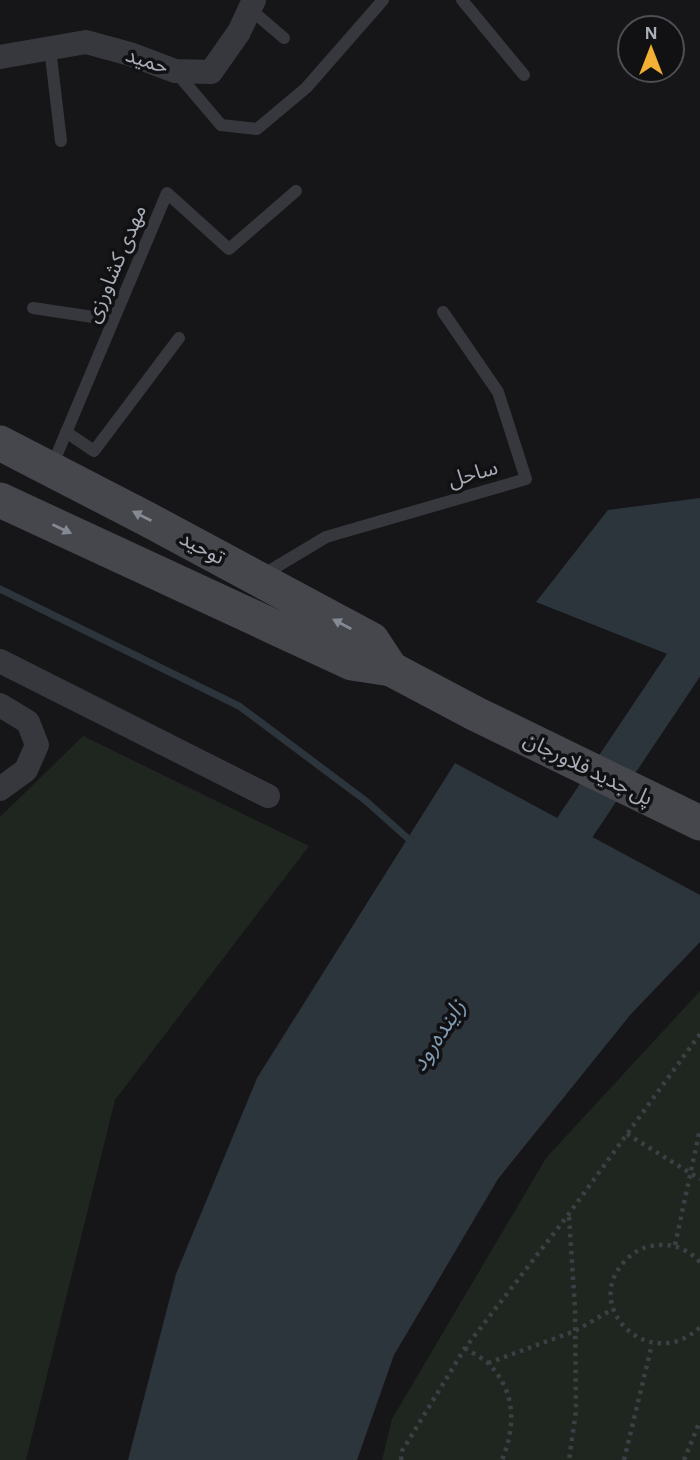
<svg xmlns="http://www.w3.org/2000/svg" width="700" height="1460" viewBox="0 0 700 1460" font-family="'Alegreya Sans','Noto Sans Arabic',sans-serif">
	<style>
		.green { fill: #1e261f }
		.water { fill: #2c353c }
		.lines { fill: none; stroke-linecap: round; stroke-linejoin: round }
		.stream { stroke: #2c353c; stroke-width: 7 }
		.river { stroke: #2c353c; stroke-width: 40 }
		.path { stroke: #3d3f44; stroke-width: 4.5; stroke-dasharray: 3.5 5; stroke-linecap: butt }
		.lane { stroke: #37383d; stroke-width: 12 }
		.street { stroke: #37383d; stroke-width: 24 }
		.secondary { stroke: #45474d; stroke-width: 35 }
		.oneway { fill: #858993 }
		.labels { text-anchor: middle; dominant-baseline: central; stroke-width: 7; stroke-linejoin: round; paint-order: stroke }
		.street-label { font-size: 21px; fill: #a8adb8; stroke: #111113 }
		.water-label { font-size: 23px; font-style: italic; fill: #7f9bb3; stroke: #111113 }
	</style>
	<rect width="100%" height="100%" fill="#161618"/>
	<g class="green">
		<path d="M83,736L309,846L115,1100L26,1460H0V817Z"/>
		<path d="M700,991V1460H382L392,1419L546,1158Z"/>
	</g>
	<g class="water">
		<path d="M700,498V667L536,602L608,510Z"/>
		<path d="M455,763L700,895V942L631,1014L498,1179L394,1355L357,1460H128L176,1274L257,1078Z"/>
	</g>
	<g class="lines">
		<path class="stream" d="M0,589L239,706L366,801L413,843"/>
		<path class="river" d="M545,872L687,660L700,653"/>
		<g class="path">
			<path d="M627,1134L700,1179"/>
			<path d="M569,1217L575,1308L576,1411L569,1460"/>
			<path d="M675,1245L700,1129"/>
			<path d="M700,1262C686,1248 671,1242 651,1246C640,1248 631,1254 624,1262C581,1309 651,1374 700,1327"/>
			<path d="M465,1348C472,1353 481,1357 488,1363C516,1391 516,1426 502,1460"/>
			<path d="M488,1363L575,1331L613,1309"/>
			<path d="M401,1460L402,1451L465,1348L568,1215L700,1034"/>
			<path d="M624,1460L652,1344"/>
			<path d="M684,1460L700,1421"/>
		</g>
		<g class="lane">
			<path d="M462,0L524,75"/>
			<path d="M250,9L284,38"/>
			<path d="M50,48L61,141"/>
			<path d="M176,72L221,125L257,129L306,88L383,0"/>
			<path d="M33,308L113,320"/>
			<path d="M66,432L94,451L179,338"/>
			<path d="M52,466L167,193L229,249L296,191"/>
			<path d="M261,576L326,537L526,479L498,392L443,312"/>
		</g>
		<g class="street">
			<path d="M0,57L86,42L130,54L175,71L211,72L239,32L254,0"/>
			<path d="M0,661L268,796"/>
			<path d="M0,705L28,722L37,745L26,770L0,789"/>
		</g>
		<g class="secondary">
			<path d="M0,443L147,519L372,640L391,669"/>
			<path d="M0,500L352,663L391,669L476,714L700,823"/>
		</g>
	</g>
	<defs><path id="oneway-solid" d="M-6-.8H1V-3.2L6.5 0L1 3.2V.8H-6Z" transform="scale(1.75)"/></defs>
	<g class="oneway">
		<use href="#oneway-solid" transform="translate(142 516) rotate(-153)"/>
		<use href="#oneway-solid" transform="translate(62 529) rotate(25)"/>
		<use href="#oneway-solid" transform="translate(342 624) rotate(-152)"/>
	</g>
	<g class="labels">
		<g class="street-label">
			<text transform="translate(147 61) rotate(18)">حمید</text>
			<text transform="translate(116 264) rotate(-67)">مهدی کشاورزی</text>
			<text transform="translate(473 474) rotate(-16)">ساحل</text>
			<text transform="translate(202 548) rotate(28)">توحید</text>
			<text transform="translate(588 769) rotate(26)">پل جدید فلاورجان</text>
		</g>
		<g class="water-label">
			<text transform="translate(439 1036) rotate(-57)">زاینده‌رود</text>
		</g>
	</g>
	<g transform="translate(651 49)"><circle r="33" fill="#111113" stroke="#4d4f55" stroke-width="2"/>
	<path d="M0-5L12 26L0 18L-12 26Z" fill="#f2b134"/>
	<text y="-10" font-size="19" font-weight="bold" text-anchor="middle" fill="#a8adb8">N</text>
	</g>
</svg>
